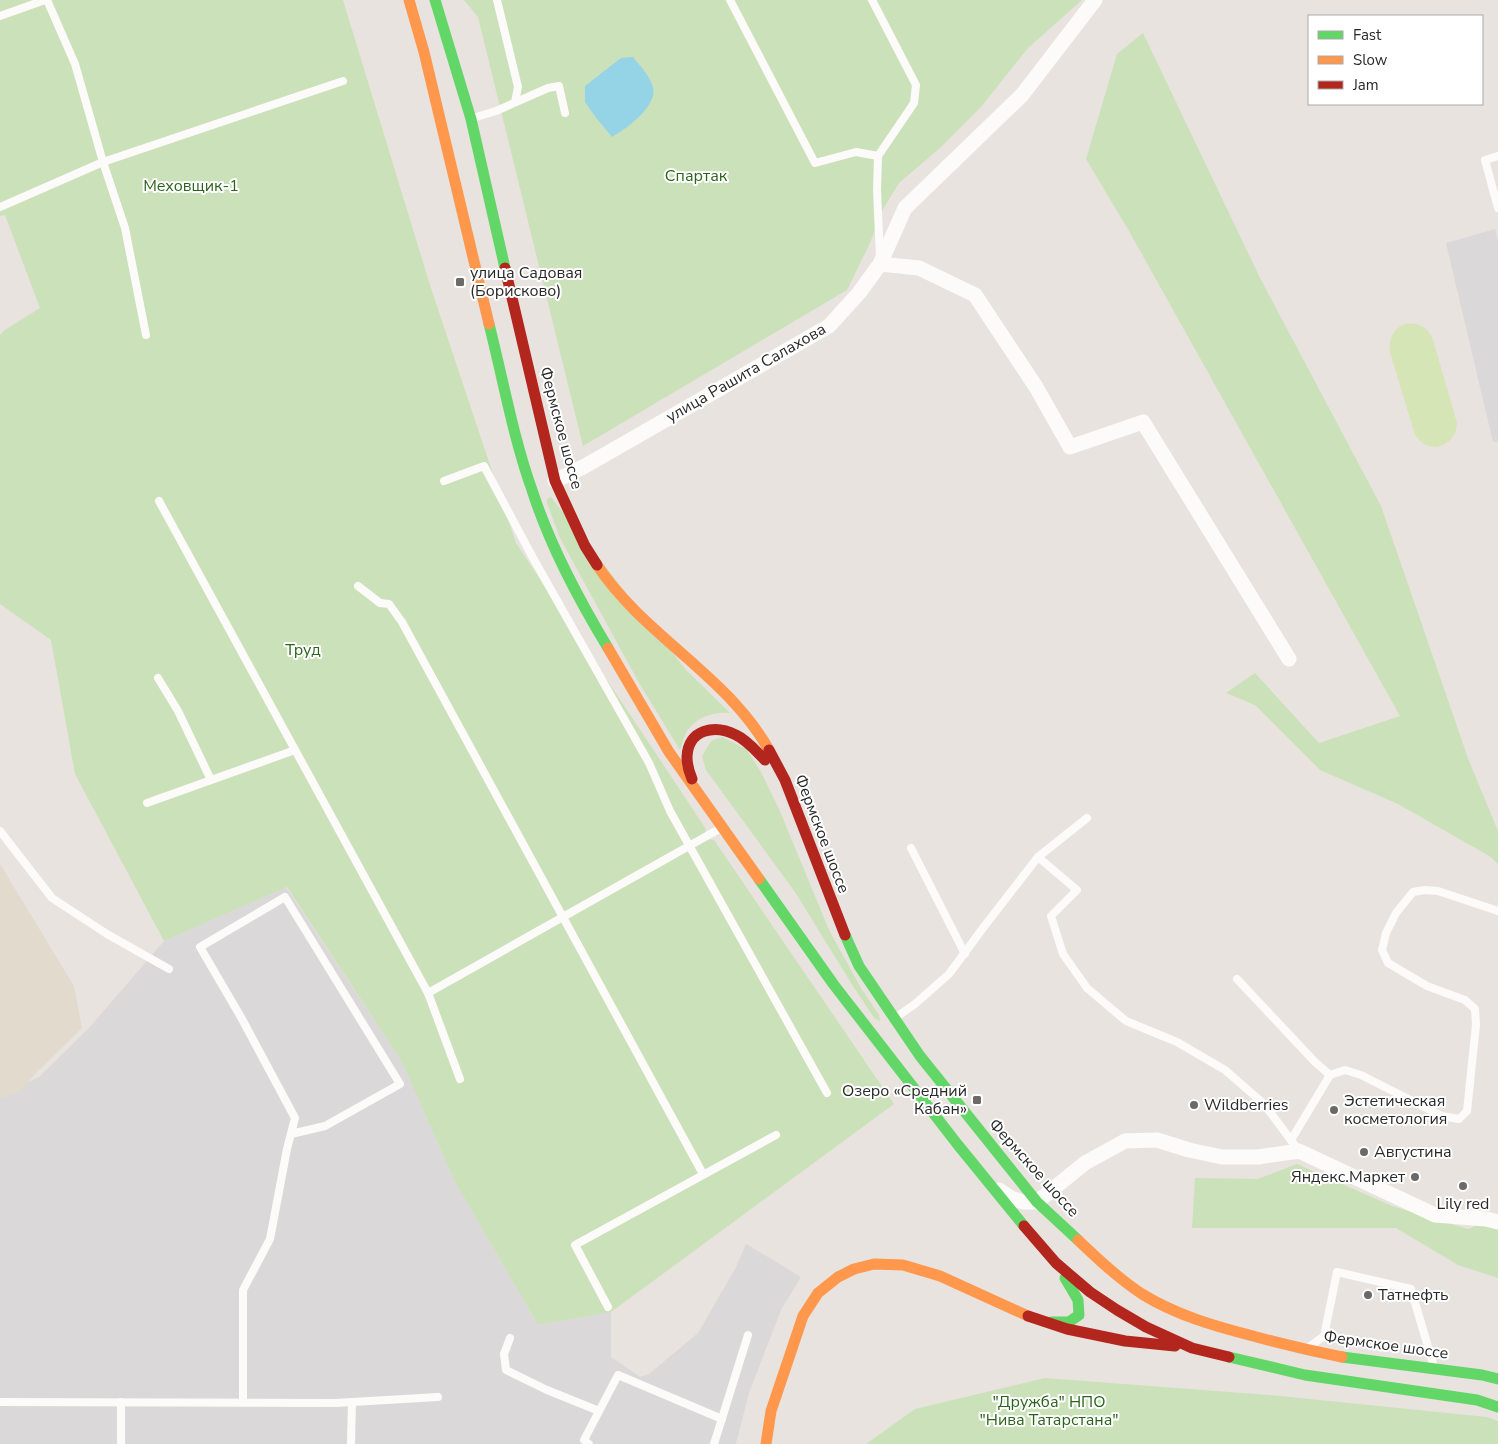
<svg xmlns="http://www.w3.org/2000/svg" width="1498" height="1444" viewBox="0 0 1498 1444" font-family="'Nunito Sans',sans-serif">
	<style>
		.industrial { fill: #dbd8da }
		.education { fill: #e2dbcd }
		.green { fill: #cbe1b9 }
		.pitch { fill: #d5e5b6 }
		.water { fill: #95d3e6 }
		.lines { fill: none; stroke-linecap: round; stroke-linejoin: round }
		.lane { stroke: #fcfbfa; stroke-width: 8 }
		.street { stroke: #fcfbfa; stroke-width: 15 }
		.fast { stroke: #63d668; stroke-width: 11 }
		.slow { stroke: #ff974d; stroke-width: 11 }
		.jam { stroke: #b3261e; stroke-width: 11 }
		.poi-dot { fill: #6c6a68; stroke: #fff; stroke-width: 2 }
		.labels { text-anchor: middle; dominant-baseline: central; stroke-width: 4; stroke-linejoin: round; paint-order: stroke }
		.park-label { font-size: 16px; fill: #2c631d; stroke: #fff }
		.poi-label { font-size: 16px; fill: #292929; stroke: #fff; text-anchor: start }
		.street-label { font-size: 16px; fill: #292929; stroke: #fff }
	</style>
	<rect width="100%" height="100%" fill="#e8e3de"/>
	<g class="industrial">
		<path d="M1495,229L1498,241V442H1493L1446,243Z"/>
		<path d="M286,887L402,1062L455,1182L538,1325L611,1312V1357L640,1377L649,1374L698,1333L735,1269L746,1244L801,1277L781,1310L749,1393L736,1444H0V1095L39,1077L89,1028L164,941Z"/>
	</g>
	<path class="education" d="M0,864L74,986L82,1028L35,1074L20,1092L0,1099Z"/>
	<g class="green">
		<path d="M0,0H343L429,282L516,543L706,829L704,838L714,840L894,1104L611,1312L538,1325L455,1182L402,1062L287,887L164,941L75,774L51,640L0,604V335L5,330L40,308L5,215L0,216Z"/>
		<path d="M464,0H1082L1028,48L981,107L940,148L899,183L883,209L870,243L847,290L583,446L478,17Z"/>
		<path d="M1143,33L1260,278L1381,506L1469,761L1498,831V864L1491,857L1398,804L1320,770L1255,705L1226,693L1255,673L1319,743L1400,716L1129,231L1086,159L1117,54Z"/>
		<path d="M551,497L686,670L730,713C713,711 693,718 685,735C683,739 682,745 680,750L638,681L560,538L547,503V499Z"/>
		<path d="M722,737L746,749L761,772L779,809L829,930L861,988L879,1015L880,1021L875,1019L853,986L795,892L706,770L702,756L711,741Z"/>
		<path d="M1297,1164L1392,1206L1468,1229L1498,1217V1278L1458,1265L1396,1228H1192L1195,1178L1258,1179Z"/>
		<path d="M1045,1378L1269,1395L1487,1417L1498,1421V1444H866L915,1409Z"/>
	</g>
	<path class="pitch" d="M1405,324C1418,322 1428,327 1433,340L1457,423C1456,447 1428,456 1415,435L1390,352C1388,339 1393,329 1405,324Z"/>
	<path class="water" d="M633,57C640,66 650,76 653,87C658,106 626,129 612,137L594,115L585,102V86L621,58Z"/>
	<g class="lines">
		<g class="lane">
			<path d="M47,0L75,64L103,162L125,228L146,335"/>
			<path d="M497,0L518,87L515,102"/>
			<path d="M730,0L815,163L856,152L878,156"/>
			<path d="M872,0L916,85L914,103L878,156L877,190L880,257"/>
			<path d="M0,16L45,0"/>
			<path d="M473,118L496,111L548,88L559,86L565,113"/>
			<path d="M1498,156L1485,160L1498,208"/>
			<path d="M0,207L103,162L343,81"/>
			<path d="M444,481L484,466L533,558L649,763L670,811L827,1093"/>
			<path d="M159,501L428,993L460,1079"/>
			<path d="M358,586L380,603L389,604L402,622L703,1174"/>
			<path d="M158,678L178,711L211,780"/>
			<path d="M147,803L295,750"/>
			<path d="M0,831L52,898L107,934L169,969"/>
			<path d="M911,848L965,954"/>
			<path d="M1038,857L1077,890L1051,916L1063,954L1087,988L1126,1021L1177,1042L1225,1070L1264,1104L1299,1151"/>
			<path d="M1237,979L1315,1062L1330,1075L1291,1140"/>
			<path d="M428,993L721,828"/>
			<path d="M895,1018L915,1004L949,974L983,928L1038,857L1087,818"/>
			<path d="M1330,1075L1345,1070L1361,1075L1442,1116L1459,1119L1467,1111L1476,1025L1475,1009L1465,1000L1427,986L1388,963L1382,950L1386,933L1396,913L1413,892L1425,890L1438,891L1498,911"/>
			<path d="M608,1307L575,1245L776,1135"/>
			<path d="M510,1338L504,1354L506,1370L547,1390L599,1411"/>
			<path d="M1309,1347L1324,1336L1337,1272L1411,1289L1434,1367"/>
			<path d="M0,1402L335,1403L438,1397"/>
			<path d="M121,1402V1444"/>
			<path d="M243,1402V1290L270,1239L287,1149L295,1118L242,1019L200,947L285,897L400,1084L325,1126L291,1134"/>
			<path d="M351,1444L352,1402"/>
			<path d="M589,1444L584,1440L618,1375L722,1419"/>
			<path d="M714,1444L748,1335"/>
		</g>
		<g class="street">
			<path d="M880,264L919,268L975,295L1036,387L1070,447L1143,422L1289,659"/>
			<path d="M555,481L585,466L829,326L859,293L880,264L905,208L1022,95L1095,0"/>
			<path d="M999,1190L1011,1198L1023,1202H1037L1085,1163L1125,1141L1157,1140L1189,1150L1222,1157H1258L1299,1151L1435,1215L1486,1219L1498,1222"/>
		</g>
		<g class="fast">
			<path d="M435,0L471,119L505,268"/>
			<path d="M489,324C503,379 513,437 532,490C550,546 578,598 608,648"/>
			<path d="M759,879L834,985L958,1145L1024,1226"/>
			<path d="M845,935L859,966L920,1056L1037,1202L1078,1240"/>
			<path d="M1051,1322H1069L1079,1315L1078,1300L1065,1278"/>
			<path d="M1229,1357L1305,1375L1477,1400L1498,1407"/>
			<path d="M1342,1357L1482,1375L1498,1379"/>
		</g>
		<g class="slow">
			<path d="M409,0L424,52L489,324"/>
			<path d="M597,565C644,636 727,675 769,750"/>
			<path d="M608,648L669,752L759,879"/>
			<path d="M1078,1240C1098,1259 1119,1279 1142,1294C1176,1315 1214,1326 1253,1336C1282,1344 1312,1351 1342,1357"/>
			<path d="M766,1444L771,1411L803,1316L818,1293L838,1277L854,1269L874,1264L903,1265L940,1276L1028,1316"/>
		</g>
		<g class="jam">
			<path d="M505,268L555,481L585,546L597,565"/>
			<path d="M769,750L785,780L845,935"/>
			<path d="M692,779C689,772 687,764 687,757C688,729 715,724 736,735C747,740 756,751 765,760"/>
			<path d="M1024,1226L1056,1263L1090,1292L1117,1310L1146,1327L1192,1348L1229,1357"/>
			<path d="M1028,1316L1067,1329L1125,1341L1175,1346"/>
		</g>
	</g>
	<g class="poi-dot">
		<rect x="455" y="277" width="10" height="10" rx="2.5"/>
		<rect x="972" y="1095" width="10" height="10" rx="2.5"/>
		<circle cx="1194" cy="1105" r="5"/>
		<circle cx="1334" cy="1110" r="5"/>
		<circle cx="1364" cy="1152" r="5"/>
		<circle cx="1415" cy="1177" r="5"/>
		<circle cx="1463" cy="1186" r="5"/>
		<circle cx="1368" cy="1295" r="5"/>
	</g>
	<g class="labels">
		<g class="park-label">
			<text x="696" y="176">Спартак</text>
			<text x="191" y="186">Меховщик-1</text>
			<text x="303" y="650">Труд</text>
			<text x="1049" y="1402">"Дружба" НПО<tspan x="1049" dy="18">"Нива Татарстана"</tspan></text>
		</g>
		<g class="poi-label">
			<text x="470" y="273">улица Садовая<tspan x="470" dy="18">(Борисково)</tspan></text>
			<text x="967" y="1091" text-anchor="end">Озеро «Средний<tspan x="967" dy="18">Кабан»</tspan></text>
			<text x="1344" y="1101">Эстетическая<tspan x="1344" dy="18">косметология</tspan></text>
			<text x="1204" y="1105">Wildberries</text>
			<text x="1374" y="1152">Августина</text>
			<text x="1405" y="1177" text-anchor="end">Яндекс.Маркет</text>
			<text x="1463" y="1204" text-anchor="middle">Lily red</text>
			<text x="1378" y="1295">Татнефть</text>
		</g>
		<g class="street-label">
			<text transform="translate(746 373) rotate(-30)">улица Рашита Салахова</text>
			<text transform="translate(561 428) rotate(75)">Фермское шоссе</text>
			<text transform="translate(822 834) rotate(69)">Фермское шоссе</text>
			<text transform="translate(1034 1168) rotate(48)">Фермское шоссе</text>
			<text transform="translate(1386 1345) rotate(8)">Фермское шоссе</text>
		</g>
	</g>
	<rect x="1308" y="15" width="175" height="90" fill="#ffffff" stroke="#a9a9a9"/>
	<rect x="1318" y="31" width="25" height="8" fill="#63d668" stroke="#a9a9a9"/>
	<text x="1353" y="40" font-size="15" fill="#292929">Fast</text>
	<rect x="1318" y="56" width="25" height="8" fill="#ff974d" stroke="#a9a9a9"/>
	<text x="1353" y="65" font-size="15" fill="#292929">Slow</text>
	<rect x="1318" y="81" width="25" height="8" fill="#b3261e" stroke="#a9a9a9"/>
	<text x="1353" y="90" font-size="15" fill="#292929">Jam</text>
</svg>
